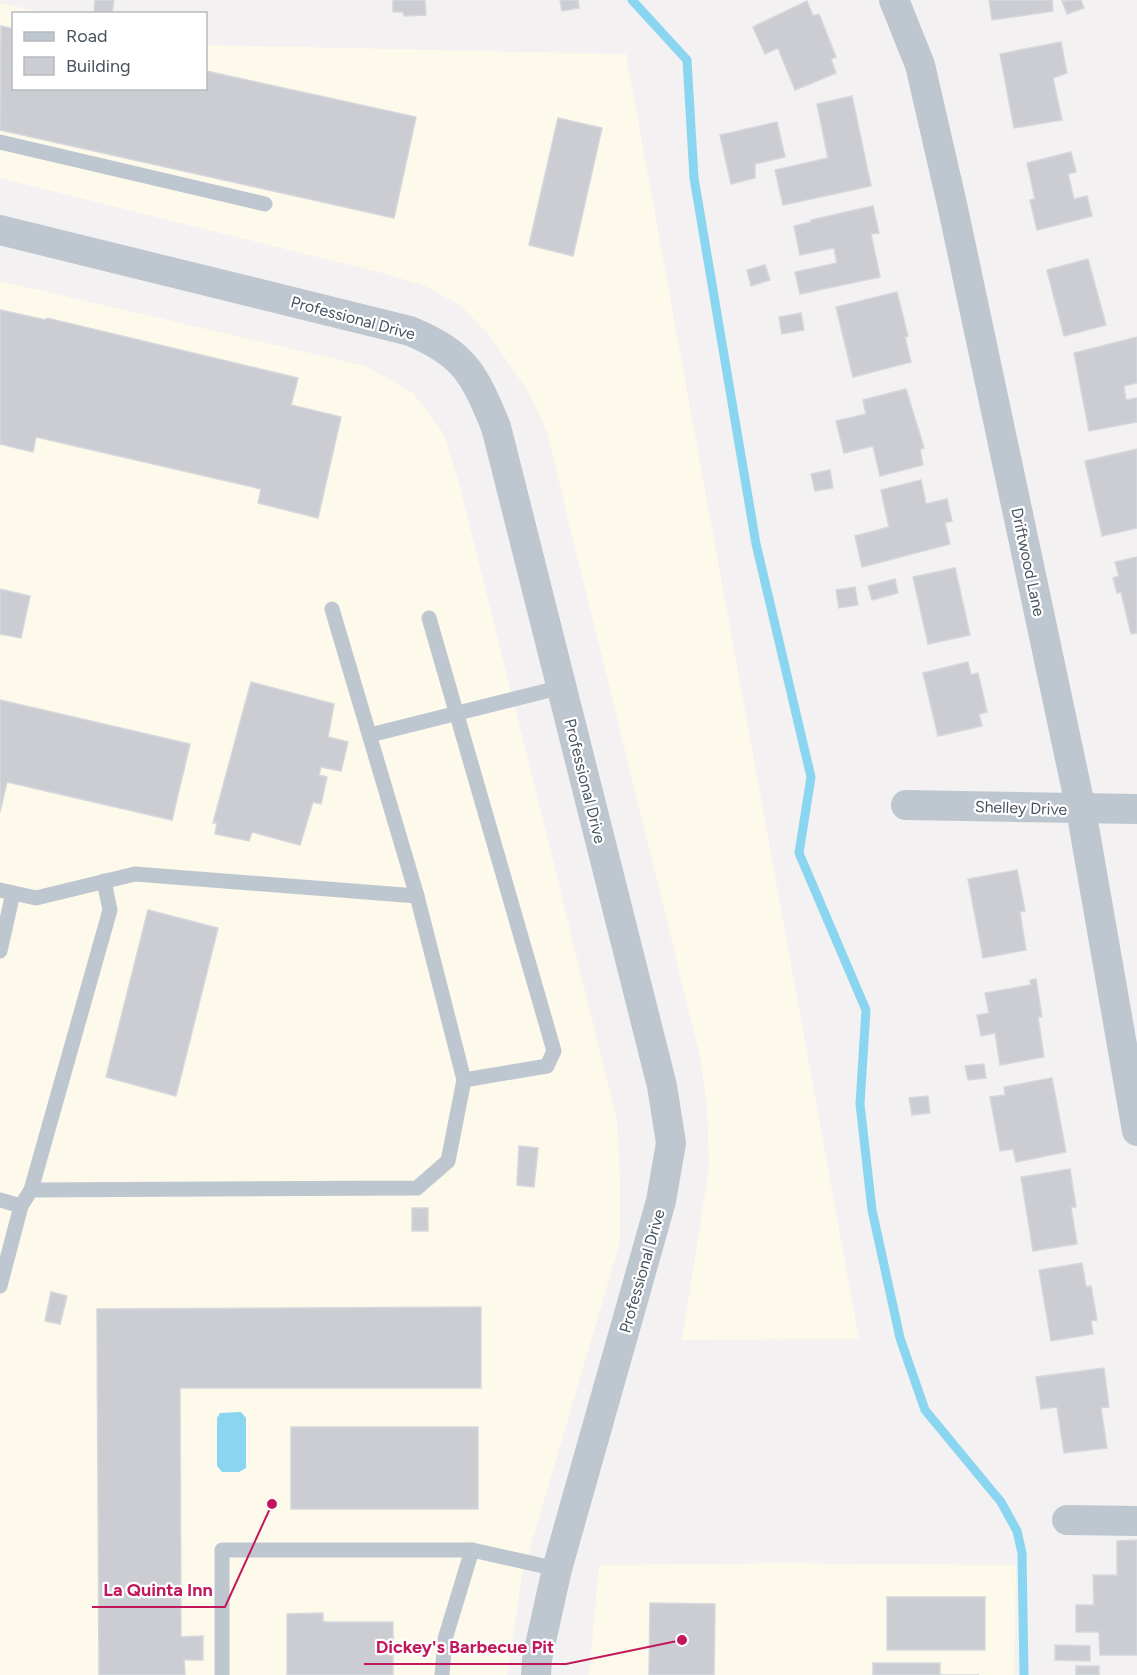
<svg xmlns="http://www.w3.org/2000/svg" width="1137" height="1675" viewBox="0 0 1137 1675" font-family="Figtree,sans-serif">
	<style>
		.commercial { fill: #fdf9eb }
		.water { fill: #8ad5f0 }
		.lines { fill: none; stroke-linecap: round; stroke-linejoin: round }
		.stream { stroke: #8ad5f0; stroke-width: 9 }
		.building { fill: #cbcdd3; stroke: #d5d7dc; stroke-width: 1.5 }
		.lane { stroke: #bec7d0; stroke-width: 15 }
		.street { stroke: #bec7d0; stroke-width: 30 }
		.labels { text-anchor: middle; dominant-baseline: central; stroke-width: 4.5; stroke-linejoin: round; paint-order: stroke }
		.street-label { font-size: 16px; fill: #48535f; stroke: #fff }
		.leader { fill: none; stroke: #c2185b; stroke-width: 2 }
		.callout-dot { fill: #c2185b; stroke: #fff; stroke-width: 2 }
		.callout-label { font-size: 18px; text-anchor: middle; font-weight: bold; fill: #c2185b; stroke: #fff; stroke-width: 4.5; stroke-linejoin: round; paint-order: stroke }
	</style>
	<rect width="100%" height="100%" fill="#f3f1f1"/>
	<g class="commercial">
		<path d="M0,3L46,13L14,14V88H206V45L626,54L859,1339L682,1340L709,1168L707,1107L700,1056L546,429L527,390L489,335L461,306L425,286L386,274L0,178Z"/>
		<path d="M0,281L366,366L413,393L444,434L460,487L617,1119L620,1178V1242L522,1576L507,1675H0Z"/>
		<path d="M775,1563L1016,1565L1014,1675H589L599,1565Z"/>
	</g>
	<path class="water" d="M241,1412L246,1418V1468L239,1472H222L217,1466V1418L220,1413Z"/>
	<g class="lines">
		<path class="stream" d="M632,0L687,60L694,178L756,544L811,777L799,853L866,1010L860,1104L872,1210L900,1338L925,1410L1001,1502L1017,1531L1022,1553L1024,1675"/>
	</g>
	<g class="building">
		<path d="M95,0H114L112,12L123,14H94Z"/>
		<path d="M393,0H425L426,15L404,16L403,12H393Z"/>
		<path d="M560,0H578L579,8L562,11Z"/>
		<path d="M989,0H1052L1053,11L992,20Z"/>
		<path d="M1081,0L1084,8L1067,14L1062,1Z"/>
		<path d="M807,1L813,16L819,14L836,57L831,59L836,73L795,90L778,48L765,54L753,27Z"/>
		<path d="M1,26L14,29V88H206V71L416,117L394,218L0,130Z"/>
		<path d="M1061,42L1067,73L1053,78L1062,120L1014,128L1000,54Z"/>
		<path d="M852,96L871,186L783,205L775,170L828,158L817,104Z"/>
		<path d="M558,118L602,128L573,256L529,245Z"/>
		<path d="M777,122L785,157L755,164V178L731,184L720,135Z"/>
		<path d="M1071,152L1076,172L1068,174L1074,199L1087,196L1092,216L1037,230L1030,200L1035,199L1027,163Z"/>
		<path d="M873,206L879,233L871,234L880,277L800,294L795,272L837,263L834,248L800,255L794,226L811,222V220Z"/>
		<path d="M1088,259L1106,325L1064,336L1047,270Z"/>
		<path d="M765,265L770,280L751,286L747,270Z"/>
		<path d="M897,292L908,336L905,337L911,362L853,377L836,307Z"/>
		<path d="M0,310L46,320L47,318L298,378L291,405L341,417L318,518L258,503L261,489L36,437L33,452L0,444Z"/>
		<path d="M801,313L804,330L782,334L779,317Z"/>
		<path d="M1137,337V383L1124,386L1126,400L1137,398V422L1089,431L1074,353Z"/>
		<path d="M906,389L924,448L920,449L923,465L880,476L873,446L844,453L836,421L866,414L863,400Z"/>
		<path d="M1137,449V528L1102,536L1085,461Z"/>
		<path d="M830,470L833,488L815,491L811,474Z"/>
		<path d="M921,480L926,504L947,499L952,521L945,523L950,544L862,567L855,536L889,527L881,490Z"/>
		<path d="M1137,557V633L1131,634L1121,592L1117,593L1113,578L1119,576L1115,562Z"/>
		<path d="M955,568L970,635L928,644L913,577Z"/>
		<path d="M895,579L898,593L872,600L868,586Z"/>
		<path d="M855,587L858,605L839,608L836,590Z"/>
		<path d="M0,589L30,596L21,638L0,634Z"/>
		<path d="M968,662L971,675L978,673L987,712L979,714L982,726L938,736L923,673Z"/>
		<path d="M251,682L334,704L328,737L348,742L341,771L321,767L319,775L327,777L321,804L313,802L300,845L252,832L249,841L215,834L217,823H213Z"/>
		<path d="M0,700L190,744L172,820L7,782L0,812Z"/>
		<path d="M1017,870L1025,911L1020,912L1026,950L983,958L968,879Z"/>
		<path d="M148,910L218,928L176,1096L106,1077Z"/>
		<path d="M1036,979L1042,1017H1038L1044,1057L1000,1065L995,1033L981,1036L977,1015L989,1013L985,993L1031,985L1030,980Z"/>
		<path d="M984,1064L986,1078L968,1080L965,1066Z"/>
		<path d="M1052,1078L1066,1152L1016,1162L1013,1149L1000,1151L990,1097L1005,1095L1004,1087Z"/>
		<path d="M928,1096L930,1113L912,1115L909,1098Z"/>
		<path d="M519,1146L538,1148L534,1187L517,1185Z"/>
		<path d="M1070,1169L1076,1207H1071L1077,1244L1033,1251L1021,1177Z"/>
		<rect x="412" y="1208" width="16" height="23"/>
		<path d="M1082,1263L1086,1287L1091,1286L1097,1320L1091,1321L1093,1334L1051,1341L1039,1270Z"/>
		<path d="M51,1292L67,1296L60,1324L45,1321Z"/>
		<path d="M481,1307V1388H180L181,1637L203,1636V1660H184L185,1675H99L97,1309Z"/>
		<path d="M1104,1368L1109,1407L1101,1408L1107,1448L1064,1453L1057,1407L1041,1409L1036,1377Z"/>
		<rect x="291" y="1427" width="187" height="82"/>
		<path d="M1137,1540V1655H1100L1099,1632H1076V1605H1094L1093,1575H1117V1541Z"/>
		<rect x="887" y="1597" width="98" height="53"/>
		<path d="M650,1603L715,1604L714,1675H649Z"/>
		<path d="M323,1613V1622H393V1675H287V1614Z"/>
		<path d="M1055,1645L1090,1646V1661L1055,1660Z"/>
		<path d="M873,1663H940V1675H979H873Z"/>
		<rect x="1076" y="1666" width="23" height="9"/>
	</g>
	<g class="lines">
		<g class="lane">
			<path d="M0,142L265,204"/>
			<path d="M370,735L562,687"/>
			<path d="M0,890L36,898L135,874L417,896L332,609"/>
			<path d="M417,896L464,1080L547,1066L554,1051L429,618"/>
			<path d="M0,951L13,893"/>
			<path d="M31,1190L417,1188L448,1161L464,1080"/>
			<path d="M0,1200L21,1206"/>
			<path d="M0,1286L21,1206L31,1190L110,910L104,881"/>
			<path d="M222,1675V1550H472L557,1569"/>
			<path d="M442,1675L445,1639L472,1550"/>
		</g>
		<g class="street">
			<path d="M894,0L920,65L952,204L1081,810L1137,1131"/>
			<path d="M0,230L410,331C465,354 474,374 496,427L662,1086L671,1143L661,1201L557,1569L537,1659L536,1675"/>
			<path d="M906,805L1137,809"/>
			<path d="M1067,1520L1137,1521"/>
		</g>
	</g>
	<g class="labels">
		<g class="street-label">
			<text transform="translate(353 318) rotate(15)">Professional Drive</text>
			<text transform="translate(1028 562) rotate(78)">Driftwood Lane</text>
			<text transform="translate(585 781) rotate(76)">Professional Drive</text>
			<text transform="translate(1021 808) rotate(2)">Shelley Drive</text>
			<text transform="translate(642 1271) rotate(-74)">Professional Drive</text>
		</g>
	</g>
	<path class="leader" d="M272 1504L225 1607H92M682 1640L566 1664H364"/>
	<g class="callout-dot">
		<circle cx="272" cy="1504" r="6"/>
		<circle cx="682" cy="1640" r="6"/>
	</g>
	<g class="callout-label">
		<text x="158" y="1596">La Quinta Inn</text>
		<text x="465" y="1653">Dickey's Barbecue Pit</text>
	</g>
	<rect x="12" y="12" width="195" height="78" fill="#ffffff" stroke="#b6babf" stroke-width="1.5"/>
	<rect x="24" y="32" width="30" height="9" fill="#bec7d0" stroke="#b6babf" stroke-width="1.5"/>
	<text x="66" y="42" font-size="18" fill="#48535f">Road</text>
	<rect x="24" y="57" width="30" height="18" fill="#cbcdd3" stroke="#b6babf" stroke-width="1.5"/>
	<text x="66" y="72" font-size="18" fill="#48535f">Building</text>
</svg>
